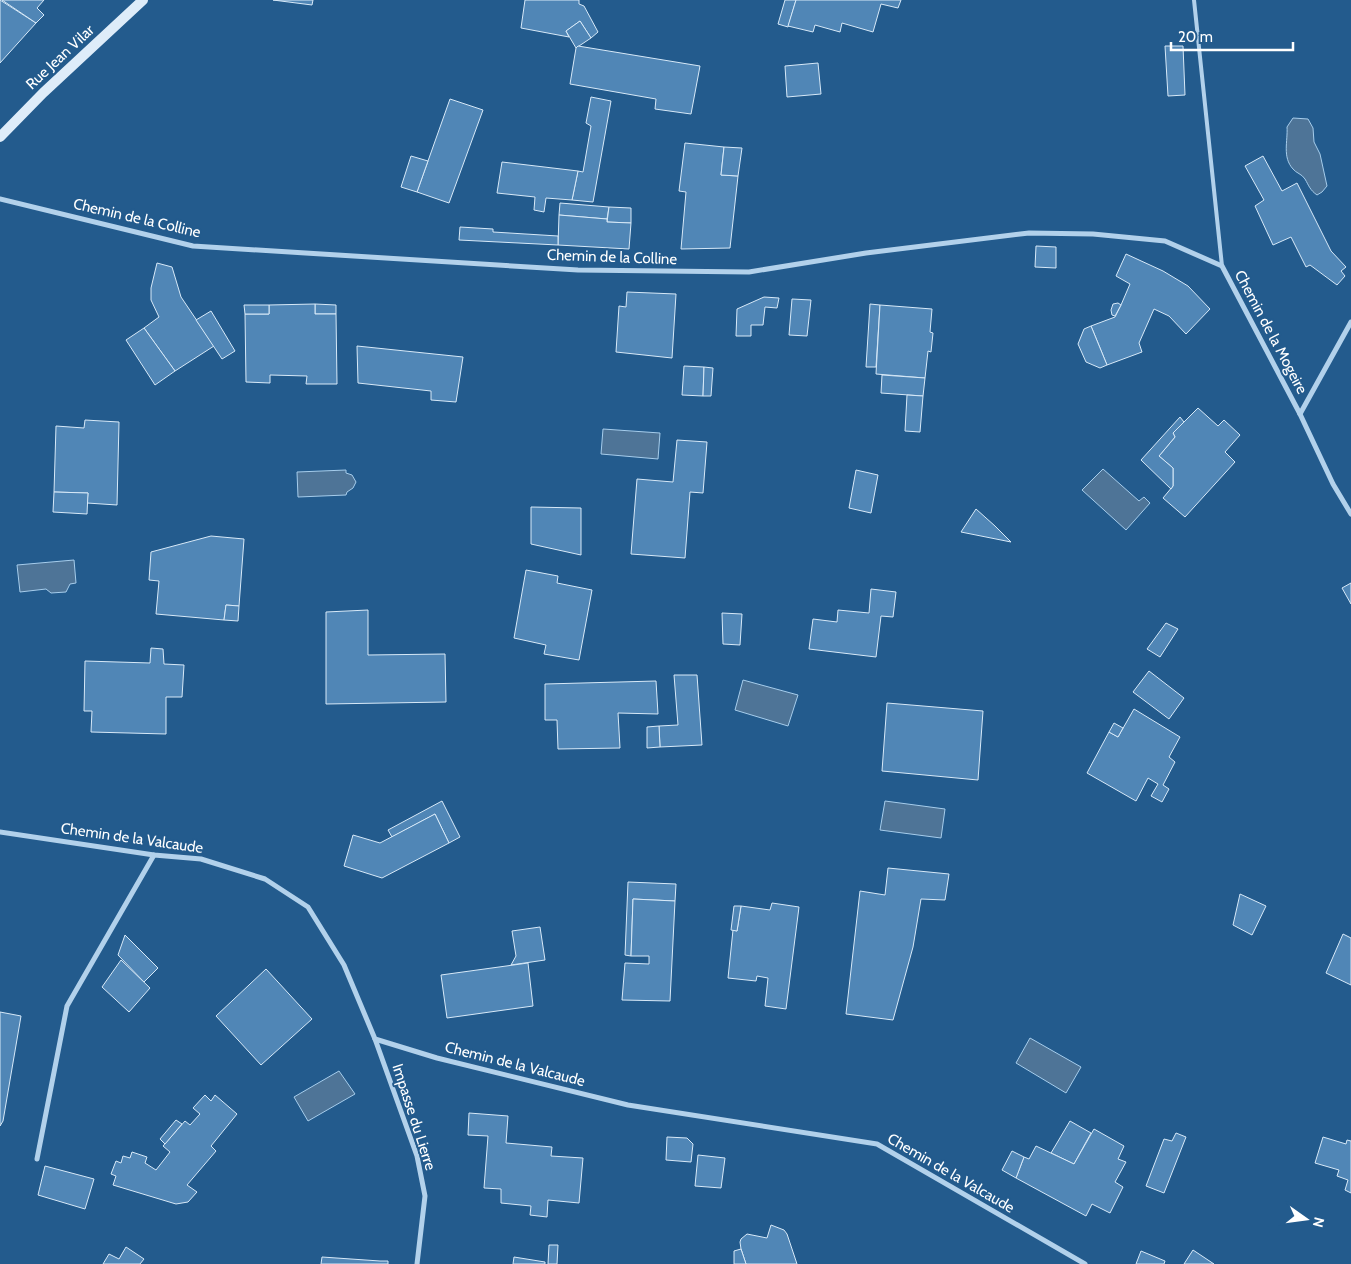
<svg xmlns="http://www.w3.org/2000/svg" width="1351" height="1264" viewBox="0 0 1351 1264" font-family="Cabin,sans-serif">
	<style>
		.water { fill: #4e7497; stroke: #a6cdec }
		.building { fill: #5086b6; stroke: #d7e9f8 }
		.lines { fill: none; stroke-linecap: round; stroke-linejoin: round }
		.lane { stroke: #b2d1eb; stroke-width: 4 }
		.street { stroke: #b2d1eb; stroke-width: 5 }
		.secondary { stroke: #deecf9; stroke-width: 10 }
		.labels { text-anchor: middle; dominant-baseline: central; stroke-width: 4; stroke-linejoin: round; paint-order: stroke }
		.street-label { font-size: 15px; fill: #fff; stroke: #235b8d }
	</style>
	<rect width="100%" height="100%" fill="#235b8d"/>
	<g class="water">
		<path d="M1293,118L1308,119L1313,128L1314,142L1320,154L1327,186L1322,192L1317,195C1310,190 1309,186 1305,179C1302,174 1296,173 1293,169C1282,157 1288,141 1287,127Z"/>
		<path d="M603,429L660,433L658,459L601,454Z"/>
		<path d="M1103,469L1139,501L1144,497L1150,503L1126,530L1082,490Z"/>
		<path d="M346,470V473L352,475L356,482L353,488L347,492L346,495L298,497L297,472Z"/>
		<path d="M74,560L76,583L70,584L66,592L51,593L46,589L20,592L17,565Z"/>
		<path d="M743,680L798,695L788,726L735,710Z"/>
		<path d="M885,801L945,809L941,838L880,830Z"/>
		<path d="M1030,1038L1081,1067L1066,1093L1016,1063Z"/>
		<path d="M339,1071L355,1094L308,1121L294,1097Z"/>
	</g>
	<g class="building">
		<path d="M0,0L36,23L0,63Z"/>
		<path d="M2,0H44L37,8L44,15L36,23Z"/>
		<path d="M273,0H313L312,5Z"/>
		<path d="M525,0H579V4L584,6L598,32L591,38L580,21L566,31L569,37L521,28Z"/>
		<path d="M785,0H796L788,27L778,24Z"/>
		<path d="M796,0H901L898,8L881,4L873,32L842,23L840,32L815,25L813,32L788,26Z"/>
		<path d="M580,21L591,38L576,48L566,31Z"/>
		<path d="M578,46L700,66L691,114L655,109L656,99L570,84L576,48Z"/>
		<path d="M1165,46H1183L1185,95L1168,96Z"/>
		<path d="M818,63L821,94L787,97L785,66Z"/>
		<path d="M591,97L611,101L593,202L572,200L578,171L583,172L591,126L586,123Z"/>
		<path d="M450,99L483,110L449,203L417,192Z"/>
		<path d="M685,143L724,147L721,175L738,176L730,248L681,249L686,192L679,191Z"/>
		<path d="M724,147L742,148L738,176L721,175Z"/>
		<path d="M411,156L428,161L417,192L401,187Z"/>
		<path d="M1263,156L1282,191L1297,183L1331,251L1346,267L1341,271L1345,276L1337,285L1310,265L1306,267L1291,237L1273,245L1255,206L1264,200L1245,166Z"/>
		<path d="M502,162L578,171L572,200L546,198L544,212L534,210L535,197L497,193Z"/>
		<path d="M560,203L609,207L607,219L559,215Z"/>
		<path d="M609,207L631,208V223L607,222Z"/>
		<path d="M559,215L607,219V222L631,223L629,249L558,245Z"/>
		<path d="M460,227L493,229V232L558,236V245L459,240Z"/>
		<path d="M1036,246L1056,247V268L1035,267Z"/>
		<path d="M1126,254L1163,271L1188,286L1210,309L1186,334L1169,316L1154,309L1139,343L1142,352L1107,365L1091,326L1115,317L1121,305L1130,284L1116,276Z"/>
		<path d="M157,263L172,267L181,297L214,346L175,371L144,328L159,317L151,300V288Z"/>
		<path d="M627,292L676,294L672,358L616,352L619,306L626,307Z"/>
		<path d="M764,297L779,298L777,308L765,307L763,325H751V336H736L737,309Z"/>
		<path d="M792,299L811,300L807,336L789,335Z"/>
		<path d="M1118,303L1121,305L1115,316L1112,315L1111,310L1113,304Z"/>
		<path d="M315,304L336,305V314H315Z"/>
		<path d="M315,304V314H336L337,384H306L307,376L270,375V383L246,382L245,314H269V305Z"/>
		<path d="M870,304L880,305L876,367H866Z"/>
		<path d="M244,305H269V314H245Z"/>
		<path d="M880,305L932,309L930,332L933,333L931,352L928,351L925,378L876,374Z"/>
		<path d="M211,311L235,351L222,359L196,320Z"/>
		<path d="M1091,326L1107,365L1100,368L1086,362L1078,344L1084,329Z"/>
		<path d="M144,328L175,371L155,385L126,340Z"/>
		<path d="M357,346L463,357L456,402L431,400V391L358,383Z"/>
		<path d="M684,366L704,367L703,396L682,395Z"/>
		<path d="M704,367L713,368L711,396H703Z"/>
		<path d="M882,375L925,378L923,396L881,393Z"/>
		<path d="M907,395L923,396L920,432L905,431Z"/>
		<path d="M1198,408L1218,426L1224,420L1240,435L1225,452L1235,462L1185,517L1163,498L1173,486V468L1159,456L1175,437L1173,433Z"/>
		<path d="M1180,417L1184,422L1173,433L1175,437L1159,456L1173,468V486L1171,489L1141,460Z"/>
		<path d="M85,420L119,422L117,505L87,503L88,493L54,492L56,426L84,428Z"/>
		<path d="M677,440L707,442L703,493L690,492L685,558L631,554L637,479L673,482Z"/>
		<path d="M856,470L878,475L871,513L849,508Z"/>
		<path d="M54,492L88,493L87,514L53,512Z"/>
		<path d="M531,507L581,508V555L531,544Z"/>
		<path d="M976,509L995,526L1011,542L961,532Z"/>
		<path d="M211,536L244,539L239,606L226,605L224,620L156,614L159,581L149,580L151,552Z"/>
		<path d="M526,570L558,576L557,583L592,590L579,660L544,654L546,645L514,638Z"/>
		<path d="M1351,583V604L1342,588Z"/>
		<path d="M871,589L896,592L893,617L881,616L876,657L809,649L813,619L837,622L838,610L869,613Z"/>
		<path d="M226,605L239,606L238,621L224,620Z"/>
		<path d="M368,610V655L445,654L446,702L326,704V612Z"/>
		<path d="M722,613L742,614L740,645L723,644Z"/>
		<path d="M1166,623L1178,629L1160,657L1147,649Z"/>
		<path d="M151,648L163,649L164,664L184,665L182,697H166V734L91,732L92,711H84L85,661L150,663Z"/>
		<path d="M1149,671L1184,698L1169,719L1133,692Z"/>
		<path d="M674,675H697L702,745L660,747L659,726L678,725Z"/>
		<path d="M656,681L658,714L618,713L620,748L558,749L557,720H545V684Z"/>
		<path d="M887,703L983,711L978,780L882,771Z"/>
		<path d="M1134,709L1180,737L1169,757L1175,762L1163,785L1169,789L1162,802L1151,796L1158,784L1148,778L1136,801L1087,773L1109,732L1118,737Z"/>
		<path d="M1114,723L1123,728L1118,737L1109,732Z"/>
		<path d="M659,726L660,747L647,748V727Z"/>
		<path d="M442,801L460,837L449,843L435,814L392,837L388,830Z"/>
		<path d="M435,814L449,843L382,878L344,866L353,835L380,843Z"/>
		<path d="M888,868L949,874L945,900L921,899L913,947L893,1020L846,1014L860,891L885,895Z"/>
		<path d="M628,882L676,884L675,901L633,899L631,956L625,955Z"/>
		<path d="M1240,894L1266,906L1252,935L1233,925Z"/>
		<path d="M633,899L675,901L670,1001L622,1000L625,963L649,964V956H631Z"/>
		<path d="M772,903L799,907L786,1009L765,1006L768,978L757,976L756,981L728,978L733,930L737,931L741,906L770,910Z"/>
		<path d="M734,906H741L737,931L731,930Z"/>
		<path d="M540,927L545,960L511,965L516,956L512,931Z"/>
		<path d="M1343,934L1351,938V985L1326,973Z"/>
		<path d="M125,935L158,968L144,982L118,955Z"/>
		<path d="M121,960L150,988L129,1012L102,987Z"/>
		<path d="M528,963L533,1006L447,1018L441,975Z"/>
		<path d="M266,969L312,1019L261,1065L216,1016Z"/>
		<path d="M0,1012L21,1016L3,1121L0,1126Z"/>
		<path d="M205,1095L211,1101L215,1095L237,1114L211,1146L216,1151L187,1185L197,1192L188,1202L176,1204L113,1185L116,1176L111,1174L116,1161L121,1163L123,1156L130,1158L132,1152L147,1157L145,1163L156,1170L170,1152L163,1146L185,1121L190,1125L200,1114L193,1108Z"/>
		<path d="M469,1113L508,1116L506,1143L552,1147L551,1156L583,1158L579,1203L548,1200L547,1217L530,1215L531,1206L501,1203V1189L484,1188L488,1136L468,1135Z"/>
		<path d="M176,1120L182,1124L165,1144L160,1139Z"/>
		<path d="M1070,1121L1091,1133L1074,1164L1051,1153Z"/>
		<path d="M1094,1129L1124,1146L1118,1159L1126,1162L1115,1182L1123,1187L1110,1213L1092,1204L1086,1216L1016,1178L1024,1157L1029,1159L1036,1146L1074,1164Z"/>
		<path d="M1176,1133L1186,1137L1164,1193L1146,1186L1164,1139L1172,1141Z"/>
		<path d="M667,1137L687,1138L693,1144L691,1162L666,1160Z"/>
		<path d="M1323,1137L1346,1144L1347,1140L1351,1141V1193L1345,1190L1348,1180L1337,1176L1339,1170L1315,1163Z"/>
		<path d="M1012,1151L1024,1157L1016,1178L1002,1170Z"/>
		<path d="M698,1155L725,1158L721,1188L695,1186Z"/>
		<path d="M45,1166L94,1179L85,1209L38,1195Z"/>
		<path d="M771,1225L784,1230L787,1234L797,1264H746L741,1249L740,1242L741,1239L747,1234L767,1238Z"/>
		<path d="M549,1245H558L557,1264H548Z"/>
		<path d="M126,1247L144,1259L140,1264H103L109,1254L119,1259Z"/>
		<path d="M741,1249L746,1264H734V1251Z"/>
		<path d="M1193,1250L1214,1264H1184Z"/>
		<path d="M1141,1251L1165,1261L1164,1264H1136Z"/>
		<path d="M322,1257L380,1261H388V1264H321Z"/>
		<path d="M514,1257L545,1262V1264H513Z"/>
	</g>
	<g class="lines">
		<path class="lane" d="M1194,0L1222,266"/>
		<g class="street">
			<path d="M0,199L193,246L578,270L749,272L866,253L1029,233L1093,234L1165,241L1222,266L1300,414L1333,484L1351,514"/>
			<path d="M1300,414L1351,322"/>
			<path d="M0,832L154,855L201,859L265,879L308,907L344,965L375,1039L437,1058L628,1105L877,1144L1085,1264"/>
			<path d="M375,1039L417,1156L425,1196L417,1264"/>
			<path d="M37,1159L67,1006L154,855"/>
		</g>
		<path class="secondary" d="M0,137L43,93L143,0"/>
	</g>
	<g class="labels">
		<g class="street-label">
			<text transform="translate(60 57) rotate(-43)">Rue Jean Vilar</text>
			<text transform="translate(137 218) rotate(13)">Chemin de la Colline</text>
			<text transform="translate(612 257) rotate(2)">Chemin de la Colline</text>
			<text transform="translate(1271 332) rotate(62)">Chemin de la Mogeire</text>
			<text transform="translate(132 838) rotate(8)">Chemin de la Valcaude</text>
			<text transform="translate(515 1064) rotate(14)">Chemin de la Valcaude</text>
			<text transform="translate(414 1117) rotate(72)">Impasse du Lierre</text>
			<text transform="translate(951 1173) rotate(30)">Chemin de la Valcaude</text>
		</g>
	</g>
	<g transform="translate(1306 1219) rotate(104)" stroke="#235b8d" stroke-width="4" paint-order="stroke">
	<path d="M0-4L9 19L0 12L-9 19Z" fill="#ffffff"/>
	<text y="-8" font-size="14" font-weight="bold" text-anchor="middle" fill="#ffffff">N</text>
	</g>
	<path d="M1171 42v8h122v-8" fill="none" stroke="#ffffff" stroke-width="2.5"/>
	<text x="1178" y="42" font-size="15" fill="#ffffff" stroke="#235b8d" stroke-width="4" paint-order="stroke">20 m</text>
</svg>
